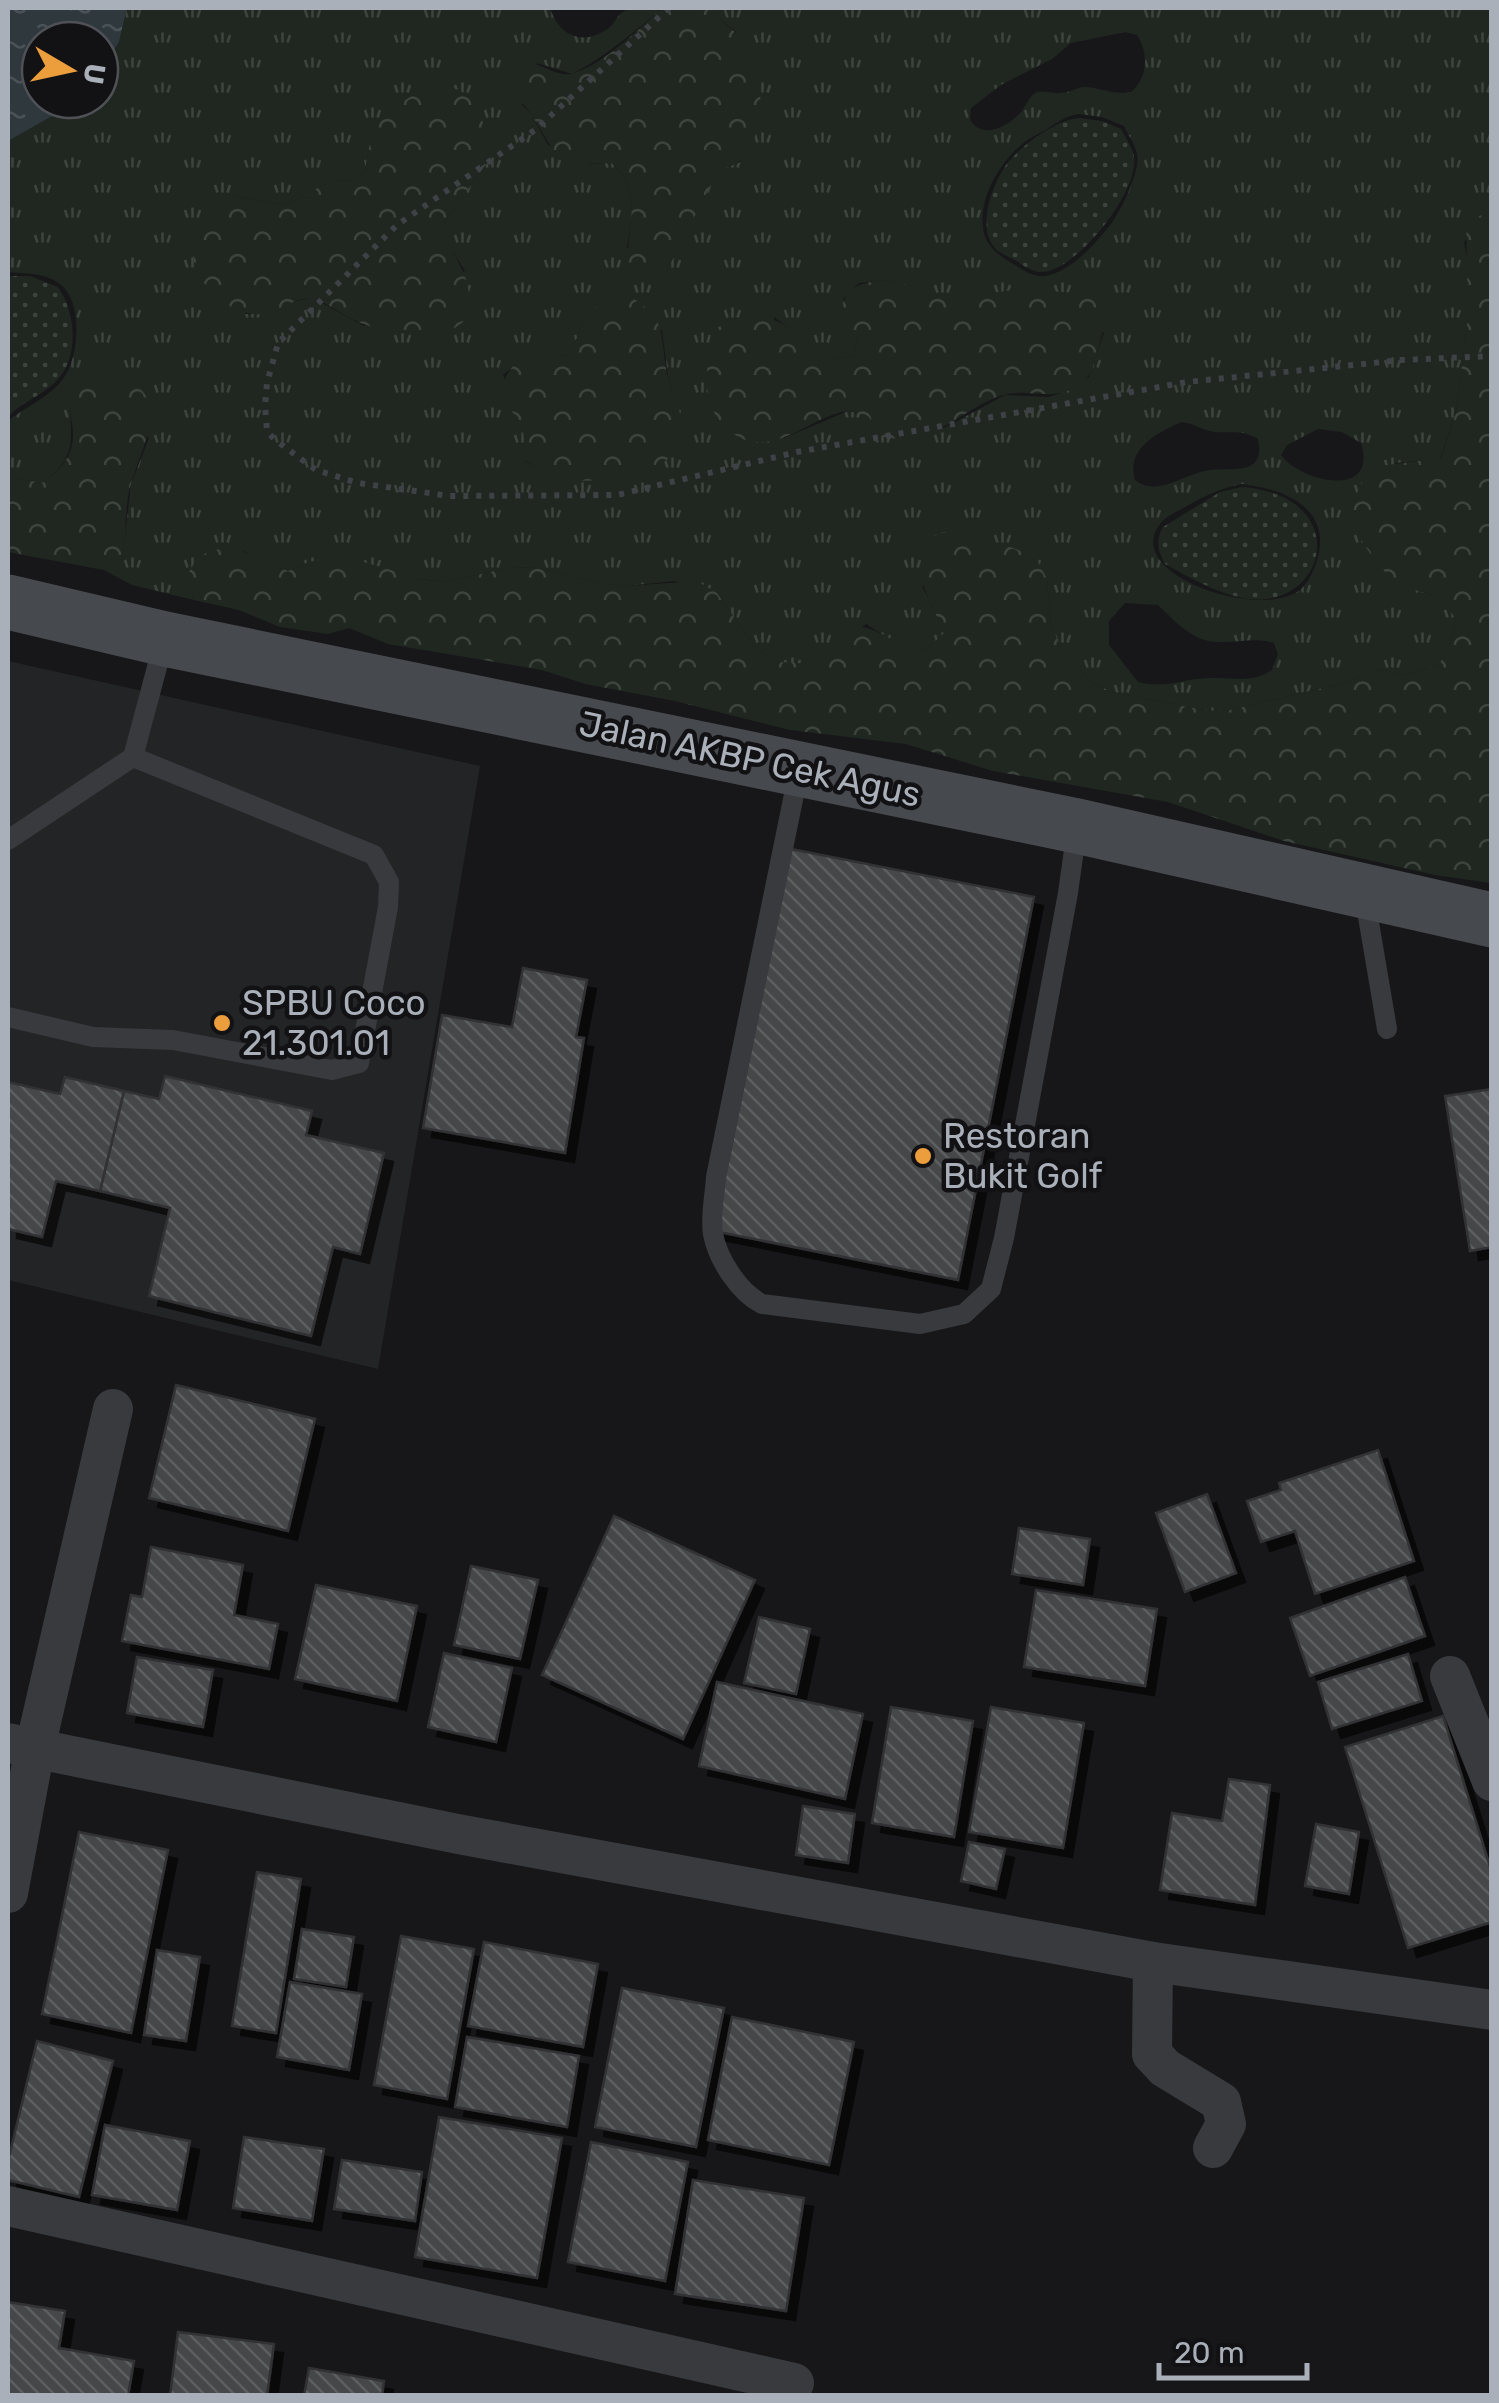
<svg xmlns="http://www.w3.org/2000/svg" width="1499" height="2403" viewBox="0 0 1499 2403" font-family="Rubik,sans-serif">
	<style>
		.built { fill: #232426 }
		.grass { fill: url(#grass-tufts); fill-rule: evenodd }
		.forest { fill: url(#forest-crowns) }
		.park { fill: url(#park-dots) }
		.water { fill: url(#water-ripples) }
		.building { fill: url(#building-back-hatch); stroke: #313235; stroke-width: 2.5; filter: url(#shadow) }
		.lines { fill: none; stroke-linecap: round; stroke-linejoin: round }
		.path { stroke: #3e4145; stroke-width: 6; stroke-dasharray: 5 8; stroke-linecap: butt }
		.service { stroke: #383a3e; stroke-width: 20 }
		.minor { stroke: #383a3e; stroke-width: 40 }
		.secondary { stroke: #46494e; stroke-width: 55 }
		.poi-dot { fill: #ec9d3c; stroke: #121214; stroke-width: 4 }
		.labels { text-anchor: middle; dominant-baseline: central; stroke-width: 9; stroke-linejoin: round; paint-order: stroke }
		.street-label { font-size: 35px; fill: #aab0b9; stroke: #121214 }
		.poi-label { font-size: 35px; fill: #aab0b9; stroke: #121214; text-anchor: start }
	</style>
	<defs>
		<pattern id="grass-tufts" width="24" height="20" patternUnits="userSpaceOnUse" patternTransform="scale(2.5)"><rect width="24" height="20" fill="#1f2720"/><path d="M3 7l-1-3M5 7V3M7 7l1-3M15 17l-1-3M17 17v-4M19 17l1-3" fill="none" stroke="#3d443e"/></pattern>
		<pattern id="forest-crowns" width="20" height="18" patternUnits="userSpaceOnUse" patternTransform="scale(2.5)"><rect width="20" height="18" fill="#1f2720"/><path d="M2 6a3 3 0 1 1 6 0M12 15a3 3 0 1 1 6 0" fill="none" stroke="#3d443e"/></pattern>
		<pattern id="park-dots" width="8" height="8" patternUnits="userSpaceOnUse" patternTransform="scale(2.5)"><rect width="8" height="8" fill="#1f2720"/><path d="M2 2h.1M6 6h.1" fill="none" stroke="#3d443e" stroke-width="1.8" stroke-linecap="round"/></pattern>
		<pattern id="water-ripples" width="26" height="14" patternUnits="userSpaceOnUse" patternTransform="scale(2.5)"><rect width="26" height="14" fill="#2e383d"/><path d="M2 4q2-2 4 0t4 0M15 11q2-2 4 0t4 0" fill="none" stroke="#4a5257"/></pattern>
		<pattern id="building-back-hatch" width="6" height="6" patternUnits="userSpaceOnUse" patternTransform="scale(2.5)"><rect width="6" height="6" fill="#444649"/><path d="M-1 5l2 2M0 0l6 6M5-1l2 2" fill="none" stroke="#5c5e61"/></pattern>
		<filter id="shadow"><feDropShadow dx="9" dy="9" stdDeviation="0" flood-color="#0009"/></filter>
	</defs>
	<rect width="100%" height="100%" fill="#171719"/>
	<path class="built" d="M8,661L480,766L378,1369L8,1280Z"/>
	<path class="grass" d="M127,8H550C559,35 581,46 606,30C614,25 616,17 623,12C633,4 651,8 663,8C633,32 607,56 572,74L537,63L522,105L531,114L548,145L588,164L612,163C639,186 632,216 627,248L666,272L713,178L719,169L741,162L736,32L716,16L714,8H1491V213L1464,242L1469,269L1468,317L1456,411L1440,459L1395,463L1400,584L1443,599L1456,619L1450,643L1439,665L1404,675L1381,669L1336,685L1230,710L1208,711L1112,692L1091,682L1061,648L1051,626L1047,579L922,586L945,633L926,650L904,648L866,624L814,665L776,662L756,649L717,593L674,581L627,586L603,584L538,568L514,567L443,582L309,562L288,571L243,551L186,577L194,600L132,585L104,570L123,554L131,484L149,438L70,405C71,445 77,455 43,483L8,477V421C24,408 50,397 63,379C79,358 84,302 60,284C44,272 25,274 8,272V141L61,111L73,100H100V72L119,42ZM1125,32L1137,35C1149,53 1148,78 1131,92C1113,96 1101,87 1084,87C1076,88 1069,93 1061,93C1053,94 1044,90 1037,92C1029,96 1027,104 1022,111C1008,127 983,140 970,120L971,108L1001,85L1052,59L1071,43ZM1079,114L1102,117L1124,126C1128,135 1135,144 1137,154C1141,170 1121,211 1111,224C1096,243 1071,272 1045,276C1033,278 1020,268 1010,262C997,254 985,245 983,228C978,192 1008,148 1038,134C1053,127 1062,116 1079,114ZM372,131L492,156L445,221L447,242L465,271L364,326L313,298L290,302L268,313L245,314L228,195L286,205L331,181L355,180L365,171ZM883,280L907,285L949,301L1019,289L1044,293L1104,333L1089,377L1070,390L1049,397L1005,395L944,428L848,411L784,438L774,317L831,359L854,356L858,334L843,299L859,283ZM585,313L662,330L668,376L681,419L566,478L524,461L526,435L503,375C524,357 539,349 566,356L579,335ZM1181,422C1192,423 1197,427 1206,430C1225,436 1240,427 1258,439C1266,477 1232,467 1210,470C1185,473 1158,498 1135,480C1126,448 1156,434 1181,422ZM1318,429L1342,432L1361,443C1379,500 1300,482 1281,455L1287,445ZM1242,484C1282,489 1331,506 1318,557C1315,568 1309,582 1300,590C1259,621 1121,574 1160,524C1166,516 1177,512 1185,507C1205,496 1220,488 1242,484ZM1125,603L1158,605C1175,621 1193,642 1218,642C1238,643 1254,637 1274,643L1278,654L1272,670C1251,684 1233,677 1209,678C1181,679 1170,689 1138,682L1109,645V621Z"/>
	<g class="forest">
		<path d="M663,8H714C717,21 730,26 739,36C770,68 762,118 749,156L730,167L719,169L666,272C650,282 638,276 628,261C627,225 644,190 612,163L577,164L556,155L531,114L508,85C525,39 549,82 574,73C609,61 636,30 663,8Z"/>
		<path d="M456,89C482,99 485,132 492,156L445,221C449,264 476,269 468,319C462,322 455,329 449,331C423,340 375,331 352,319C340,313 323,300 311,299C294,297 283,310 268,313C235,321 193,285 193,252C193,231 205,214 215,196L228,195L286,205L331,181L355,180L365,171L372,130L378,119L420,90Z"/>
		<path d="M1491,213V883L1435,875L1284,841L1168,802L993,771L906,744L790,730L675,701L585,684L542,670L388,644L349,628L328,634L280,627L239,610L194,600L186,578C190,571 194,561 200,557C226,537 263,560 288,571L309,562L332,558L354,559L421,579L443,582L514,567L538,568L603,584L627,586L697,581L717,593L756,649L776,662L814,664L844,626C880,623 890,647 926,650L944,633C927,590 911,583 933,536L955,529L1016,549L1036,558L1047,579L1051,626L1061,648L1091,682L1112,692L1208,711L1230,710L1336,685L1381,669L1404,675L1439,665L1450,643L1456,619C1432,583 1425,599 1397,582C1386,575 1378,564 1370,553C1344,518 1349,502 1372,467L1441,458L1456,411L1468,317L1466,219Z"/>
		<path d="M883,280L907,285L949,300L1019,289L1091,294L1106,313C1104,327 1095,371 1086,379C1057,406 1032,387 1003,395C959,409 933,450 880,436L869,417C863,415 853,410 847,411C812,415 770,463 731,432C698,406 707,370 711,332C763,296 787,327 831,359L854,356L858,334L838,323C844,291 850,284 883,280Z"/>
		<path d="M631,297C670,321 659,337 668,377C672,391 680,406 681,421C683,467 647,472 613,478C597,480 582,483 566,478C552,474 537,466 523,460C527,428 522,420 499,398C506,360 529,346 566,356L579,335L585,313L608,300Z"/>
		<path d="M102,378C180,382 144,440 131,484C124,507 127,531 123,554L104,570L8,552V477L43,483C54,474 65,465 70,452C83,417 47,399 102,378Z"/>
	</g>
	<g class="park">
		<path d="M1079,118L1102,121L1121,129C1125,137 1133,148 1134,157C1140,190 1077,270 1043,272C1033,273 1023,265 1015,260C1009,257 999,253 995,248C977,227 991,189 1004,168C1017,148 1055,120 1079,118Z"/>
		<path d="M8,276H30L58,287C77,314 80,362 53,384C39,397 20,403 8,417Z"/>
		<path d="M1242,487C1356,496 1327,614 1243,598C1214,592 1191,578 1165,564C1158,551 1155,541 1163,527L1220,492Z"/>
	</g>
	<path class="water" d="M8,8H127L119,42L100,72V40H40V100H73L61,111L8,141Z"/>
	<g class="building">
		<path d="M791,849L1034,897L958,1280L714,1231Z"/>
		<path d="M523,968L587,980L576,1037L584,1038L565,1153L423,1128L442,1015L512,1027Z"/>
		<path d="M165,1076L312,1111L306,1135L384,1153L360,1254L333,1247L311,1336L149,1296L170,1208L100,1191L124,1091L159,1099Z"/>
		<path d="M65,1077L124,1091L100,1191L56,1181L42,1237L8,1229V1082L60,1094Z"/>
		<path d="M1492,1089V1247L1470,1251L1445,1096Z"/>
		<path d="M176,1385L315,1419L288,1531L149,1498Z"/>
		<path d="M1378,1450L1414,1561L1315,1594L1295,1531L1261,1542L1247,1501L1281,1490L1279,1483Z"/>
		<path d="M1207,1494L1236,1573L1185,1592L1156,1513Z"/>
		<path d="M614,1516L755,1580L683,1739L542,1675Z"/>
		<path d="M1019,1528L1090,1539L1083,1585L1012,1574Z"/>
		<path d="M151,1547L243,1565L234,1615L278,1624L269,1669L122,1641L131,1595L142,1597Z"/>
		<path d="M471,1566L538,1580L520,1659L454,1645Z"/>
		<path d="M1405,1577L1425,1636L1310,1676L1290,1618Z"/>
		<path d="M316,1585L417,1606L397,1701L295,1679Z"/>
		<path d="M1036,1590L1157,1609L1145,1686L1024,1667Z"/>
		<path d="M759,1617L810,1629L796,1694L744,1683Z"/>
		<path d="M444,1653L512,1668L496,1742L428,1727Z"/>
		<path d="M1408,1654L1422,1701L1332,1729L1318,1682Z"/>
		<path d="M137,1657L213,1670L203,1727L127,1713Z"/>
		<path d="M717,1682L863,1714L845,1799L699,1766Z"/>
		<path d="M891,1707L973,1721L954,1837L872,1823Z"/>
		<path d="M991,1707L1084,1723L1063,1848L969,1832Z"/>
		<path d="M1443,1716L1492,1873V1922L1408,1948L1345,1747Z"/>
		<path d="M1229,1779L1270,1785L1255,1905L1160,1890L1172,1813L1222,1821Z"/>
		<path d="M803,1806L855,1814L848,1863L796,1855Z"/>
		<path d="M1316,1824L1359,1832L1349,1894L1305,1886Z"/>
		<path d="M79,1832L168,1850L131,2033L42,2014Z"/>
		<path d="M969,1842L1005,1849L996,1889L961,1881Z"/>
		<path d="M257,1872L301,1879L276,2033L232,2026Z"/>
		<path d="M302,1929L354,1937L346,1987L294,1979Z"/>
		<path d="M401,1936L474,1949L447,2099L374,2085Z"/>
		<path d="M484,1942L598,1964L583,2047L468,2026Z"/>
		<path d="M157,1950L200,1957L186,2041L144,2035Z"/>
		<path d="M290,1982L362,1994L349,2070L277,2057Z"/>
		<path d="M622,1988L724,2008L696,2147L595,2127Z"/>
		<path d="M732,2017L854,2042L829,2165L708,2140Z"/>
		<path d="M467,2037L579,2056L567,2127L455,2107Z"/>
		<path d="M37,2041L113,2061L79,2197L8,2180V2161Z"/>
		<path d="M439,2117L562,2138L537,2278L415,2257Z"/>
		<path d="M105,2125L190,2141L177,2210L92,2195Z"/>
		<path d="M244,2137L324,2149L312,2221L233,2208Z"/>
		<path d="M591,2142L688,2162L665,2281L568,2262Z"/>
		<path d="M342,2160L422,2172L415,2221L334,2209Z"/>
		<path d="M693,2180L804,2198L786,2311L675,2294Z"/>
		<path d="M8,2302L65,2311L59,2348L134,2361L128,2396H8Z"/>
		<path d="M178,2332L274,2344L267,2396H170Z"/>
		<path d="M309,2368L384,2381L382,2396H304Z"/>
	</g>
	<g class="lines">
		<path class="path" d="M669,8L535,130L397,225L278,343L267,383L265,406L267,431L274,439L316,470L358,483L450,496L617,495L797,452L1187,382L1402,360L1492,356"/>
		<g class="service">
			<path d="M799,770L716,1177C715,1195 710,1216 713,1234C718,1260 739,1292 762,1304L920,1324L964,1314L991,1289L1004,1238L1068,893L1077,828"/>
			<path d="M8,840L133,757L164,641"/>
			<path d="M1364,893L1387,1029"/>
			<path d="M8,1017L93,1037L173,1040L332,1070L359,1063L388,907L389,882L374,855L133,757"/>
		</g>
		<g class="minor">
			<path d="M1450,1676L1492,1781"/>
			<path d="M8,1743L458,1834L1153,1962L1492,2010"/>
			<path d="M8,1893L35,1748L113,1409"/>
			<path d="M1153,1962L1152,2054L1165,2068L1221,2102L1226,2124L1213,2148"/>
			<path d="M8,2206L794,2383"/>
		</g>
		<path class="secondary" d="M8,602L165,639L1077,826L1492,920"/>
	</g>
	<g class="poi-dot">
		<circle cx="222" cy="1023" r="10"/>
		<circle cx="923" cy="1156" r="10"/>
	</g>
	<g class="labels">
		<g class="street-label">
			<text transform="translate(750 759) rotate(12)">Jalan AKBP Cek Agus</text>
		</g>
		<g class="poi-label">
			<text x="242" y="1003">SPBU Coco<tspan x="242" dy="40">21.301.01</tspan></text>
			<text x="943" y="1136">Restoran<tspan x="943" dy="40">Bukit Golf</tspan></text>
		</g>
	</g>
	<rect width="1499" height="2403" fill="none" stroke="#aab0b9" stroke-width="20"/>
	<g transform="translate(70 70) rotate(99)"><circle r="48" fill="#121214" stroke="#4f5156" stroke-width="2.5"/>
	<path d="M0-8L18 38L0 25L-18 38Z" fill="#ec9d3c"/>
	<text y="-15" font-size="28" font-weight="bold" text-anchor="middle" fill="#aab0b9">U</text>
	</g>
	<path d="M1159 2363v15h148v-15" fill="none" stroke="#aab0b9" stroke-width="5"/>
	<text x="1174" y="2363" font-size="30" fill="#aab0b9" stroke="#121214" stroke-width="8" paint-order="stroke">20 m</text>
</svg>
